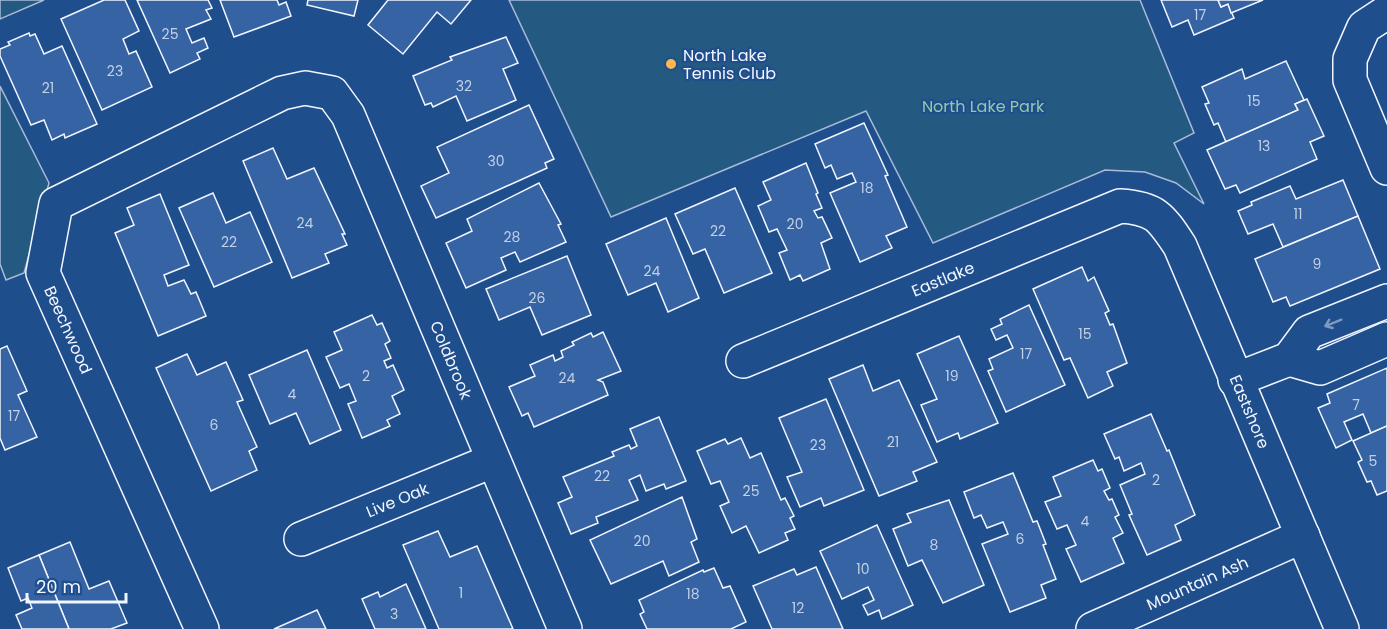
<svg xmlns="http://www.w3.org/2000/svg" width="1387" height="629" viewBox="0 0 1387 629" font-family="Poppins,sans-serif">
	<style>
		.green { fill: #245a82; stroke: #a8bbd7; stroke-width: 1.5 }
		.building { fill: #3563a3; stroke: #f2f6ff; stroke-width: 1.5 }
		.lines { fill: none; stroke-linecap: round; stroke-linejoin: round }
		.minor-casing { stroke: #f2f6ff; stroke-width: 36 }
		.minor { stroke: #1f4e8c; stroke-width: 33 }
		.oneway { stroke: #7e9ac0 }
		.poi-dot { fill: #ffb74d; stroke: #1f4e8c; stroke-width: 2 }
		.labels { text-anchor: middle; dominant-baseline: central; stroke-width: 4.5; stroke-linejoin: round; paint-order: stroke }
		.number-label { font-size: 14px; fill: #c3d1e8 }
		.poi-label { font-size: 16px; fill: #f2f6ff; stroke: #1f4e8c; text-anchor: start }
		.park-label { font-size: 16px; fill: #97c8a6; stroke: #1f4e8c }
		.street-label { font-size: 16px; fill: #f2f6ff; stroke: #1f4e8c }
	</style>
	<rect width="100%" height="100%" fill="#1f4e8c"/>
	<g class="green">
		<path d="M0,0H44L0,19Z"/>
		<path d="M509,0H1140L1194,133L1174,143L1204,204L1176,183L1145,172L1105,170L933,243L866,111L611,217Z"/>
		<path d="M0,86L49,183L24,273L6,280L0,264Z"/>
	</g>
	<g class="building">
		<path d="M104,0H125L139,31L123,39L129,54L136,51L152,87L102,110L61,19Z"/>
		<path d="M137,0H208L212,8L206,10L211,19L186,29L192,43L204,38L208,48L197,53L200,59L170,73Z"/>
		<path d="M220,0H277L279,5L286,2L291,16L234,37Z"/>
		<path d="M308,0H358L354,16L307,5Z"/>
		<path d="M388,0H471L451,24L437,12L403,54L368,25Z"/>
		<path d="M1161,0H1218L1221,7L1228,4L1234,18L1194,35L1188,20L1172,27Z"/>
		<path d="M1218,0H1263L1231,13L1228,4L1221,7Z"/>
		<path d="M29,33L30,36L35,34L44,54L62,46L97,124L65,138L64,134L52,140L44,120L31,125L0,56V49L10,45L8,42Z"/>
		<path d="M506,37L518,63L503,69L516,100L467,121L456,96L433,107L431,103L425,105L413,76L452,60L450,57Z"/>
		<path d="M1286,61L1304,100L1295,104L1298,110L1226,142L1218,123L1214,125L1205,104L1209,103L1202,87L1242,69L1245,79Z"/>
		<path d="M1307,99L1324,136L1310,142L1317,159L1240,193L1236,185L1225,189L1207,150L1298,110L1295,104Z"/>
		<path d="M529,105L554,159L545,163L547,168L436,218L421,186L449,173L437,147Z"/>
		<path d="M864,123L888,175L885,176L907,227L886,236L892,248L860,262L830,193L856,182L852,173L837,179L831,165L825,168L815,144Z"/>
		<path d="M273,148L287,179L314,168L345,234H342L347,245L325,254L329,263L292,278L243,161Z"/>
		<path d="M806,163L818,193L816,194L822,208L814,211L818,218L822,217L832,238L821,243L830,269L803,281L800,275L790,280L779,253L787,250L777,229L769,232L758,206L771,200L763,182Z"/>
		<path d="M1343,180L1358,216L1283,247L1273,224L1248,234L1238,211L1252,205L1251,202L1290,186L1296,199Z"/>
		<path d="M539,183L561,224L558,225L566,242L520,262L515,252L501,258L506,270L466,288L446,243L472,231L467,219Z"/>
		<path d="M735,188L772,273L724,293L705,249L693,254L675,214Z"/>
		<path d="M213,193L226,223L250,212L272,262L214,287L179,208Z"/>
		<path d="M160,194L189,265L164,275L168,286L184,280L191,294L196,292L206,316L158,336L115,233L134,225L127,208Z"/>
		<path d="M1358,216L1380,269L1290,306L1286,297L1273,302L1255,259Z"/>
		<path d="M666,218L699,298L668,312L656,283L628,295L606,244Z"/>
		<path d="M567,256L591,315L542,335L530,307L499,320L486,289Z"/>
		<path d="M1082,267L1088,281L1094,277L1109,311L1105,313L1110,325L1113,324L1127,363L1107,372L1113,386L1088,398L1070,358L1064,360L1033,289Z"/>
		<path d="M1029,305L1065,385L1006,412L988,371L993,369L989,359L1013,348L1007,335L996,340L991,329L1002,324L1000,319Z"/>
		<path d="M372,315L377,325L382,323L390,341L385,344L391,358L384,361L387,368L393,365L404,390L392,396L400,414L387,420L390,426L362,438L348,404L356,401L349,384L340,388L326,357L342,350L334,332Z"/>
		<path d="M603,332L621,371L598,380L603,382L608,395L534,427L528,413L522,416L509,387L535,376L530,365L553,355L555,361L563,357L561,351L574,345L572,342L591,333L593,337Z"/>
		<path d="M959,336L998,423L960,439L958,433L937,442L921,405L937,399L917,354Z"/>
		<path d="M7,346L27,391L18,395L37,437L5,450L0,438V349Z"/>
		<path d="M307,350L341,430L310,444L296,413L270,424L249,375Z"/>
		<path d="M187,354L197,375L226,362L243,400L237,402L257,447L249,451L257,470L211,491L156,368Z"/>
		<path d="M863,365L873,391L899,380L937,462L913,472L917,481L879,496L829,379Z"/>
		<path d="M1387,368V426L1371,433L1363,414L1344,422L1352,440L1336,448L1318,408L1330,403L1327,394Z"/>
		<path d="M826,399L864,490L824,506L821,498L800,507L787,477L802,472L779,418Z"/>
		<path d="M1151,414L1167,451L1169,450L1195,515L1175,525L1181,540L1147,555L1129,515L1132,514L1120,485L1145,474L1141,463L1124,471L1119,457L1115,459L1104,434Z"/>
		<path d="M659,417L686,481L666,489L664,484L646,491L640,475L629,480L638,500L596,517L598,523L571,534L558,503L572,497L563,477L614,456L612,452L629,445L631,449L637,446L630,429Z"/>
		<path d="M1387,426V491L1377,495L1371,481L1367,482L1358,462L1362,460L1353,441Z"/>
		<path d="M741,438L750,458L761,453L781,500L785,498L794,516L790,518L795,529L785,533L788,540L759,553L746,526L732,533L720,506L729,502L720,481L711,484L697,451L725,439L728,444Z"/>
		<path d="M1093,460L1098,471L1102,469L1110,488L1104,491L1109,500L1112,499L1119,515L1115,517L1123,533L1113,538L1124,563L1081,582L1066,549L1076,545L1067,525L1057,529L1045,502L1061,496L1053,477Z"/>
		<path d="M1013,473L1033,522L1037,521L1046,544L1043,545L1056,579L1041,585L1046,598L1010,612L982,544L1008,534L1003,522L987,528L981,515L974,518L964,492Z"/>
		<path d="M682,497L697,539L691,542L699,562L669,576L663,561L611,584L590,540Z"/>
		<path d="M949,500L984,585L943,603L922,560L908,566L893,529L911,522L907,514Z"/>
		<path d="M877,525L913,605L882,619L879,610L868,615L863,605L874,600L868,587L842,599L820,551Z"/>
		<path d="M438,531L450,557L477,546L513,629H439L403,545Z"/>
		<path d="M70,542L89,589L109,581L127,623L111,629H69L39,555Z"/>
		<path d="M39,555L69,629H22L16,615L32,608L28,598L21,601L8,568Z"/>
		<path d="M816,567L843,629H772L753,586L794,569L797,575Z"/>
		<path d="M714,568L723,588L730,586L746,622L731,629H647L640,614L644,612L639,600L703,570L704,572Z"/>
		<path d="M406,584L426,629H375L362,599L378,592L380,597Z"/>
		<path d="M317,610L326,629H274Z"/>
	</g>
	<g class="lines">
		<g class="minor-casing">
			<g id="minor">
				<path d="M1387,12L1364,27L1350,59V80L1387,168"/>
				<path d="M1289,359L1320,368L1387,339"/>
				<path id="s1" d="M743,361L1120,206C1155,208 1161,217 1180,246L1342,629"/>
				<path d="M1235,380L1289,359L1309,332L1387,301"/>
				<path id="s2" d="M301,539L492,461"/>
				<path id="s3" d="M202,629L43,273L56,204L282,93L305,88L332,93L348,115L565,629"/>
				<path id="s4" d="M1093,629L1303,536"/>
			</g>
		</g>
		<use href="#minor" class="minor"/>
	</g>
	<defs><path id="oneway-shaft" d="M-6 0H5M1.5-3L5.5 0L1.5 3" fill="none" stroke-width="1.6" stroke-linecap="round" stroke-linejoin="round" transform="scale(1.5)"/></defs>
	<use class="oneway" href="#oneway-shaft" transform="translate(1333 323) rotate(158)"/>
	<circle class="poi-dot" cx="671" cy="64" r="6"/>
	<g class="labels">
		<g class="number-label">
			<text x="1200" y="15">17</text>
			<text x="170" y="34">25</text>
			<text x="115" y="71">23</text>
			<text x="464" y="86">32</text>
			<text x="48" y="88">21</text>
			<text x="1254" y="101">15</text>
			<text x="1264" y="146">13</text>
			<text x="496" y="161">30</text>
			<text x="867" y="188">18</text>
			<text x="1298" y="214">11</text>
			<text x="305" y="223">24</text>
			<text x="795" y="224">20</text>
			<text x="718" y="231">22</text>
			<text x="512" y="237">28</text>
			<text x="229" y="242">22</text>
			<text x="1317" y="264">9</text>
			<text x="652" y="271">24</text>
			<text x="537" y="298">26</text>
			<text x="1085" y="334">15</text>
			<text x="1026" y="354">17</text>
			<text x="366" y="376">2</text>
			<text x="952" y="376">19</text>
			<text x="567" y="378">24</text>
			<text x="292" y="394">4</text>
			<text x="1356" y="405">7</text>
			<text x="14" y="416">17</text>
			<text x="214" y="425">6</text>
			<text x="893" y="442">21</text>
			<text x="818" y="445">23</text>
			<text x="1373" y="461">5</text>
			<text x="602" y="476">22</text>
			<text x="1156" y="480">2</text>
			<text x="751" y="491">25</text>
			<text x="1085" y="521">4</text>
			<text x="1020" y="539">6</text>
			<text x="642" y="541">20</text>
			<text x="934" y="545">8</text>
			<text x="863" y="569">10</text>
			<text x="461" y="593">1</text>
			<text x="693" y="594">18</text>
			<text x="798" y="608">12</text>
			<text x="394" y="614">3</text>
		</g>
		<g class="poi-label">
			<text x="683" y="55">North Lake<tspan x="683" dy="18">Tennis Club</tspan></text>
		</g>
		<g class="park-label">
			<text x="983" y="106">North Lake Park</text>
		</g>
		<g class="street-label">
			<text stroke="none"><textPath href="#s1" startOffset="216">Eastlake</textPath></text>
			<text transform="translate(68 330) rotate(66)">Beechwood</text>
			<text stroke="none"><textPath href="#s3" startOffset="1056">Coldbrook</textPath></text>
			<text stroke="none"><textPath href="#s1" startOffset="664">Eastshore</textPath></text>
			<text stroke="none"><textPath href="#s2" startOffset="104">Live Oak</textPath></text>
			<text stroke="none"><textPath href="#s4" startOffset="114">Mountain Ash</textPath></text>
		</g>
	</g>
	<path d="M27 593v9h99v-9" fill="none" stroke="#f2f6ff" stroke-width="3"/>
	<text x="36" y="593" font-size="18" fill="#f2f6ff" stroke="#1f4e8c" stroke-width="4.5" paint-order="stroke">20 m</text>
</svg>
